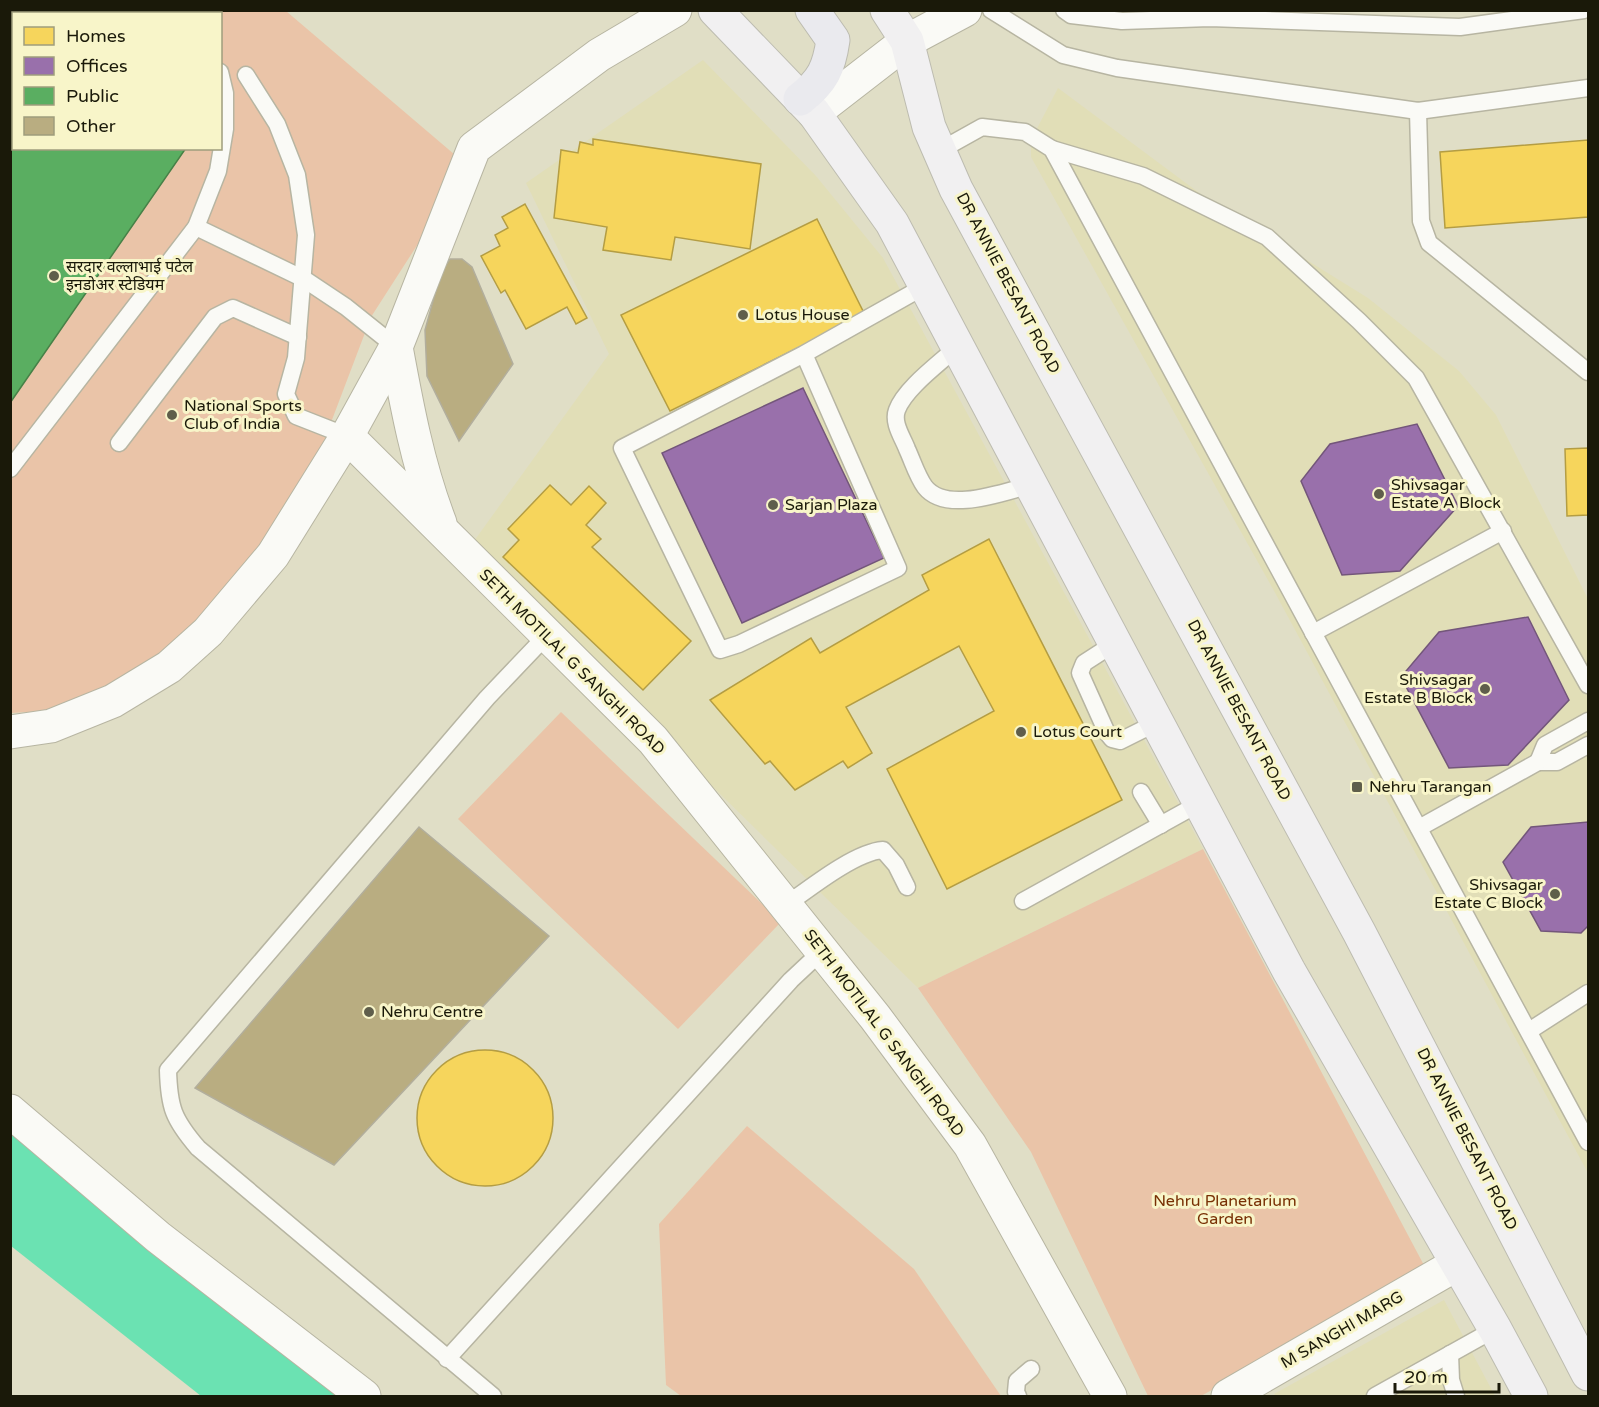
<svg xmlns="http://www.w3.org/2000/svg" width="1599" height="1407" viewBox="0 0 1599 1407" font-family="'Varela Round','Noto Sans Devanagari',sans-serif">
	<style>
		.built { fill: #e1deb7 }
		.green { fill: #eac4a8; fill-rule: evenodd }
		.water { fill: #6be2b2 }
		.homes { fill: #f6d55c; stroke: #b49d43; stroke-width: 1.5 }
		.offices { fill: #9970ab; stroke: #73567a; stroke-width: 1.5 }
		.public { fill: #5aae61; stroke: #478147; stroke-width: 1.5 }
		.building { fill: #b9ad81; stroke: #b2ae9c; stroke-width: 1.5 }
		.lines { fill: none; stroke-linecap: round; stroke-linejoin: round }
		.service-casing { stroke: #b7b5a2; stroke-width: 19 }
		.minor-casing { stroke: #b7b5a2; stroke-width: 35 }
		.primary-casing { stroke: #bdbcb0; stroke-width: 35 }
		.motorway-casing { stroke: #bdbcb0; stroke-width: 35 }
		.service { stroke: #fafaf6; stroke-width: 16 }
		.minor { stroke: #fafaf6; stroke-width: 33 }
		.primary { stroke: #f1f0f1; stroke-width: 33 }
		.motorway { stroke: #eaeaee; stroke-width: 33 }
		.poi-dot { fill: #5f5e4b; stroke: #f8f5c9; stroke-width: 2 }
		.labels { text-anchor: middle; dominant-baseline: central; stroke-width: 6; stroke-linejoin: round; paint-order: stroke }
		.poi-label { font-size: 16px; fill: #1a1909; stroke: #f8f5c9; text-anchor: start }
		.street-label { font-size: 16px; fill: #1a1909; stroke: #f8f5c9 }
		.park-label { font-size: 16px; fill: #783004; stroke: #f8f5c9 }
	</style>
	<rect width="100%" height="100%" fill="#e0dec6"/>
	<g class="built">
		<path d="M703,60L816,176L883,258L1203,849L918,988L469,548L609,354L526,183Z"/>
		<path d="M1058,88L1202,195L1368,298L1459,371L1496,415L1588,599V1173L1273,589L1031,157V140Z"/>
		<path d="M1444,1300L1495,1396H1276L1274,1394Z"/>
	</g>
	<g class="green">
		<path d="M11,11H286L468,166L371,317L297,512L220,630L93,708L11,713ZM14,14H220V148H14Z"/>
		<path d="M561,712L781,922L678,1029L458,819Z"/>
		<path d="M1203,849L1426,1269L1201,1396H1148L1031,1152L918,988Z"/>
		<path d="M747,1126L914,1269L1001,1396H681L666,1385L659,1224Z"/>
	</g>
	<path class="water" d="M10,1133L349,1396H201L11,1246Z"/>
	<g class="homes">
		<path d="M593,139L761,164L750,249L675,237L671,260L603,250L607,227L554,218L561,150L578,153L580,142L593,145Z"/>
		<path d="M1588,140V217L1445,228L1440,152Z"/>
		<path d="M525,204L587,318L576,324L567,307L526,329L505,290L501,293L481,256L500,246L495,235L508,228L502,217Z"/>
		<path d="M817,219L865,315L670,411L621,315Z"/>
		<path d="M1588,448V515L1567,516L1565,449Z"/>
		<path d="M550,485L571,505L589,486L606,503L586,525L601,539L592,547L691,641L643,690L503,557L519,540L508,529Z"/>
		<path d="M989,539L1122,800L947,889L887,769L994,711L959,646L846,707L872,753L848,768L843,761L795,790L770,761L765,764L710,700L811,638L820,653L929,590L922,575Z"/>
		<circle cx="485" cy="1118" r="68"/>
	</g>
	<g class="offices">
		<path d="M803,388L884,558L742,623L662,453Z"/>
		<path d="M1417,424L1458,506L1400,571L1342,575L1301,481L1330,444Z"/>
		<path d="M1528,617L1569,700L1508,765L1449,768L1401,677L1439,632Z"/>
		<path d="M1588,822V926L1581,933L1541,931L1503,862L1531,827Z"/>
	</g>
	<path class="public" d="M10,10H124L122,14H14V148H186L10,403Z"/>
	<g class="building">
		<path d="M450,259H462L472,267L513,364L459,441L427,376L425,330L441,272Z"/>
		<path d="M419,827L549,936L334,1165L195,1088Z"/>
	</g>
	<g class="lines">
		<g class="service-casing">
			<g id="service">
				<path d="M201,10L203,14"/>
				<path d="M991,10L1063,55L1117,68L1418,111L1588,88"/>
				<path d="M1064,10L1071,15L1122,21L1210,18L1460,27L1584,10"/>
				<path d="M246,75L277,124L297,175L306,235L296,358L286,394L296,416L347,436"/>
				<path d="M1418,111L1421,221L1429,243L1588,372"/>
				<path d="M1052,149L1143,176L1267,237L1359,321L1416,378L1588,685"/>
				<path d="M939,151L982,127L1025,132L1052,149L1588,1142"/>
				<path d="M196,227L304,279L346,307L396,347"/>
				<path d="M957,347C940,363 905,388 897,410C892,423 903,438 907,449C913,462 917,476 925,487C946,514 1003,492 1031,485"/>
				<path d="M804,354L622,448L720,650L739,644L898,568L804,354L925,286"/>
				<path d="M119,443L215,317L233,308L298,337"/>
				<path d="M10,469L196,227L218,171L225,129V93L220,72"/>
				<path d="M1313,633L1503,531"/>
				<path d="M1115,643L1084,663L1080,673L1107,733L1112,739L1120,741L1156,723"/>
				<path d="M1588,721L1545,745L1538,762H1557L1588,745"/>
				<path d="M1141,792L1161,825"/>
				<path d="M1419,828L1538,762"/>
				<path d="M1023,901L1200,803"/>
				<path d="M786,905C810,888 855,852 883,850L896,865L907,887"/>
				<path d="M1529,1031L1588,993"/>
				<path d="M1450,1354L1451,1380L1456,1396"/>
				<path d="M447,1359L791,980L822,951"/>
				<path d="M493,1396L198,1148C173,1119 169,1107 168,1070L487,698L547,635"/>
				<path d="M1018,1396L1016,1392L1017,1381L1031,1369"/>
				<path d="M1375,1396L1495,1329"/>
			</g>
		</g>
		<g class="minor-casing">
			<g id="minor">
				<path d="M675,10L599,55L474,148L396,347L347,436L653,740L875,1017L970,1145L1110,1396"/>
				<path d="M814,113L907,41L965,10"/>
				<path d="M396,347C407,407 418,466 440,523"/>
				<path d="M10,732L51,726L113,701L169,667L208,632L273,555L347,436"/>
				<path d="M10,1111L158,1237L364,1396"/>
				<path d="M1228,1396L1457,1264"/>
			</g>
		</g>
		<g class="primary-casing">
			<g id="primary">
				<path d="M715,10L814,113L892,223L1289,971L1495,1329L1531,1396"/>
				<path d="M887,10L907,41L929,127L956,189L1359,932L1588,1374"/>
			</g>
		</g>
		<g class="motorway-casing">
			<path id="motorway" d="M800,99C823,81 829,68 833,40L812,10"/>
		</g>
		<use href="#service" class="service"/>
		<use href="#minor" class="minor"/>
		<use href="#primary" class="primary"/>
		<use href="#motorway" class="motorway"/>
	</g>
	<g class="poi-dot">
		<circle cx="54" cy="276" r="6"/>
		<circle cx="743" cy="315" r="6"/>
		<circle cx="172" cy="415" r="6"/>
		<circle cx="1379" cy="494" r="6"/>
		<circle cx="773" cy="505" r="6"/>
		<circle cx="1485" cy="689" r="6"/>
		<circle cx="1021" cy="732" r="6"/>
		<rect x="1351" y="781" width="12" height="12" rx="3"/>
		<circle cx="1555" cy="894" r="6"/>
		<circle cx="369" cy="1012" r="6"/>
	</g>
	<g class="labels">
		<g class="poi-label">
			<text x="66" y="267">सरदार वल्लाभाई पटेल<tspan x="66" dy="18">इनडोअर स्टेडियम</tspan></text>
			<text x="755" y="315">Lotus House</text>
			<text x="184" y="406">National Sports<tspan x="184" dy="18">Club of India</tspan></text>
			<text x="1391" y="485">Shivsagar<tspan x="1391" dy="18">Estate A Block</tspan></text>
			<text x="785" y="505">Sarjan Plaza</text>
			<text x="1473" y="680" text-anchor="end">Shivsagar<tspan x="1473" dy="18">Estate B Block</tspan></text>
			<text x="1033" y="732">Lotus Court</text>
			<text x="1369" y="787">Nehru Tarangan</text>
			<text x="1543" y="885" text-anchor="end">Shivsagar<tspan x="1543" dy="18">Estate C Block</tspan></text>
			<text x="381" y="1012">Nehru Centre</text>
		</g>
		<g class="street-label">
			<text transform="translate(1008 283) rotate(62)">DR ANNIE BESANT ROAD</text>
			<text transform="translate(572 662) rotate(45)">SETH MOTILAL G SANGHI ROAD</text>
			<text transform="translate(1239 710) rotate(62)">DR ANNIE BESANT ROAD</text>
			<text transform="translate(884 1033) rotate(53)">SETH MOTILAL G SANGHI ROAD</text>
			<text transform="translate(1467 1139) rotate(63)">DR ANNIE BESANT ROAD</text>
			<text transform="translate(1342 1330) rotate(-30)">M SANGHI MARG</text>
		</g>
		<g class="park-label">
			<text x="1225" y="1201">Nehru Planetarium<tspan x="1225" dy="18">Garden</tspan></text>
		</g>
	</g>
	<rect width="1599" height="1407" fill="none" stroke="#1a1909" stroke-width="24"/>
	<rect x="12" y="12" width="210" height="138" fill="#f8f5c9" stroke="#9f9d7c" stroke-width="1.5"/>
	<rect x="24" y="27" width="30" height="18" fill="#f6d55c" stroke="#9f9d7c" stroke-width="1.5"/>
	<text x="66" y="42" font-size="18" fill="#1a1909">Homes</text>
	<rect x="24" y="57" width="30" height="18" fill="#9970ab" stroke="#9f9d7c" stroke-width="1.5"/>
	<text x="66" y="72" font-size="18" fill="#1a1909">Offices</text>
	<rect x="24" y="87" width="30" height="18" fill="#5aae61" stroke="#9f9d7c" stroke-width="1.5"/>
	<text x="66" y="102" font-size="18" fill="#1a1909">Public</text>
	<rect x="24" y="117" width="30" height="18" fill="#b9ad81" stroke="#9f9d7c" stroke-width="1.5"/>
	<text x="66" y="132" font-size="18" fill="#1a1909">Other</text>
	<path d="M1395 1383v9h104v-9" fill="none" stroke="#1a1909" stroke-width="3"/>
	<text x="1404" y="1383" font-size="18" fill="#1a1909" stroke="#f8f5c9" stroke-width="4.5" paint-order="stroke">20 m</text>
</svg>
